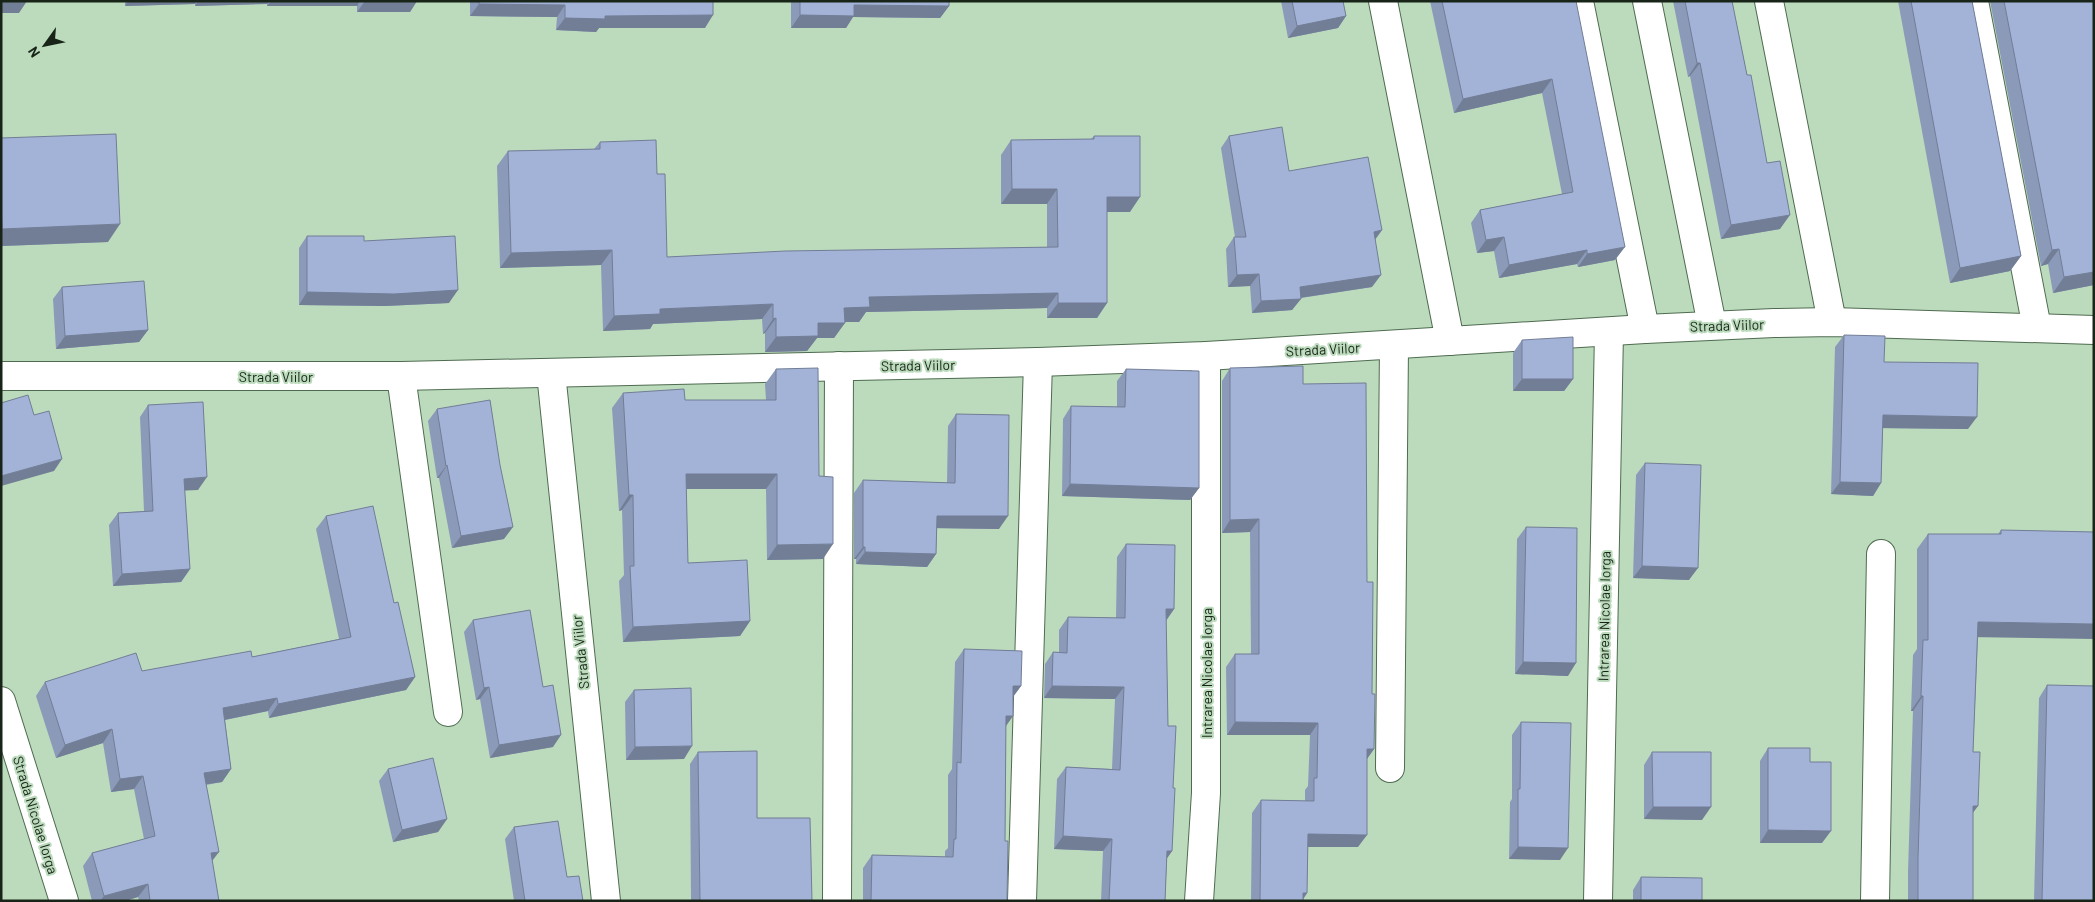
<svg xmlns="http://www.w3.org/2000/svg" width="2095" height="902" viewBox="0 0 2095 902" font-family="Barlow,sans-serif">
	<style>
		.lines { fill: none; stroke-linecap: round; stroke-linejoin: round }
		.street-casing { stroke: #4f6b50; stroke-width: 30 }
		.secondary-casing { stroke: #4f6b50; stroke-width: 30 }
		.street { stroke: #fff; stroke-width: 28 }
		.secondary { stroke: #fff; stroke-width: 28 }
		.wall { fill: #8c9ab9 }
		.shaded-wall { fill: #727d96 }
		.building { fill: #a3b3d7; stroke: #727d96 }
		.labels { text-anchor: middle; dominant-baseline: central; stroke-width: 4; stroke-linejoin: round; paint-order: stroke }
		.street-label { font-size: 14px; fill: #182418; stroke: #bbdbbc }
	</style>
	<rect width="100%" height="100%" fill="#bbdbbc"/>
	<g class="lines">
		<g class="street-casing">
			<g id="street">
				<path d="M1383,1L1450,341"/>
				<path d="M1579,1L1645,329"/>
				<path d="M1647,1L1712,325"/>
				<path d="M1769,1L1832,322"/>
				<path d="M1974,1L2037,328"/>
				<path d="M551,373L606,901"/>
				<path d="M401,376L448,712"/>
				<path d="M1390,768L1394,346"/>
				<path d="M837,901L839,366"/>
				<path d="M1022,901L1038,362"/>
				<path d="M1199,901L1206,793V356"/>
				<path d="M1598,901L1609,332"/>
				<path d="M1875,901L1881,554"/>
			</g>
		</g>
		<g class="secondary-casing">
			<g id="secondary">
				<path d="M1,376H401L1038,362L1206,356L1645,329L1774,323L1832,322L2094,330"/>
				<path d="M1,701L64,901"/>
			</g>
		</g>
		<use href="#street" class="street"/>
		<use href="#secondary" class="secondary"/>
	</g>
	<g class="wall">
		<path d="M125,1H417L410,12H357V6H267V4L195,6V4L125,6Z"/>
		<path d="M470,1H713L705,28H599L596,32L556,30L557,17L470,16Z"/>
		<path d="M791,1H949V6L940,18L853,17L846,28H791Z"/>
		<path d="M1281,1H1343L1346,16L1338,28L1288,38Z"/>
		<path d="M1430,1H1576L1615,260L1578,267L1577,264L1499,278L1494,251L1477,253L1471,223L1480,210L1562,194L1542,93L1454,113Z"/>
		<path d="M1673,1H1732L1747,75L1767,163L1780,229L1721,239L1690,76L1688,77Z"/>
		<path d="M1898,1H1972L2021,256L2010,271L1950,283Z"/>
		<path d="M1990,1H2094V285L2053,293L2048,264L2041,266Z"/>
		<path d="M1094,136L1130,212H1107V303L1097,318H1047V308L866,312L859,322H845L834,338H817L807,351L765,352V333L763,334L762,319L653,324L650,329L603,331L601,265L500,268L497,166L508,151L594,149L600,142L657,174L667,257L1047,247V204H1001V155L1011,140L1091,139Z"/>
		<path d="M1229,136L1289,171L1382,230L1375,240L1372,287L1301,298L1292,310L1252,313L1250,286L1228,287L1226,249L1234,237H1235L1221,148Z"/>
		<path d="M1,138L108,242L1,246Z"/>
		<path d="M307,236L364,241L449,303L385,306L299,305V248Z"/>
		<path d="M62,287L148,330L139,342L56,349L53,299Z"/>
		<path d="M1844,335L1884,362L1968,429L1883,428L1881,483L1873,496L1831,494L1835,347Z"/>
		<path d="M1522,340L1573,379L1564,391H1513V353Z"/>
		<path d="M1230,368L1303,384L1367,582L1372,694L1374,749L1367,758L1358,847H1308L1307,893L1303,899V901H1251L1252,813L1261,800L1305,801V790L1308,786L1310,735H1227L1226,667L1235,654H1251L1250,532L1222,533V381Z"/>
		<path d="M776,369L819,476L823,559L767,560L766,489H686L688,563L750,621L740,636L623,642L619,581L624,575L622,510L619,511L612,408L623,393L685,400H766L765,384Z"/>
		<path d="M1126,369L1199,488L1190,500L1062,496L1063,419L1071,406L1117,407V381Z"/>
		<path d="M148,405L198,490H184L190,569L181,582L113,586L109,525L118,513L144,511L140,417Z"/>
		<path d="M437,409L504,539L452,548L439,478H437L428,421Z"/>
		<path d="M956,414L999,529L937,528L936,554L927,567L856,564V559H854V493L863,480L947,483L948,426Z"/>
		<path d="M1645,463L1689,580L1633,578L1636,475Z"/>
		<path d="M326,516L394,603L415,677L406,690L269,718L268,711L225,720L231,769L222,782L206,785L212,861L219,901H139L138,897L125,901H92L83,866L92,853L144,839L134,789L111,792L103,743L56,758L36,696L45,682L142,671L252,657L339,639L316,529Z"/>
		<path d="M1526,527L1568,676L1515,674L1517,539Z"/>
		<path d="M2001,530L2094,532L1978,637L1973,752V901H1908V872L1913,711H1911L1913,655L1917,649V549L1928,534H1998Z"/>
		<path d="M1126,544L1174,609L1166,621L1168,726L1173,788L1172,851L1167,858L1165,901H1101L1103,851L1054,849L1057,779L1066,767L1112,769L1115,699L1044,698L1045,664L1053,652H1059V630L1068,617L1116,618L1117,557Z"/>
		<path d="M473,620L553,747L490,758L480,699L476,700L464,632Z"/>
		<path d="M964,649L1021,686L1013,697L1006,726L1005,841L1007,901H863V868L872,855L945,857V851L948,848V775L952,769L955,662Z"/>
		<path d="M2047,685L2094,901H2034L2039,698Z"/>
		<path d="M634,690L684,759L626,760L625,702Z"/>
		<path d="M1521,722L1560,860L1509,859L1510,802L1512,799V735Z"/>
		<path d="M1768,748L1810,762L1822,843H1760V761Z"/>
		<path d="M698,752L757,818L812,901H691L690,764Z"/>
		<path d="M1652,752L1702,820L1644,819V765Z"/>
		<path d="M388,769L447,819L438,832L393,842L379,781Z"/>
		<path d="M514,827L567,877L583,901H514L505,839Z"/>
		<path d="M1641,877L1702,901H1633V890Z"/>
	</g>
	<g class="shaded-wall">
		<path d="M1,1H27L19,13H1Z"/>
		<path d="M128,1H197L195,4L125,6Z"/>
		<path d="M198,1H270L267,4L195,6Z"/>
		<path d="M271,1H360L357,6H267Z"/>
		<path d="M365,1H417L410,12H357Z"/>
		<path d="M479,4L565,5L557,17L470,16Z"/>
		<path d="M854,5L949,6L940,18L853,17L846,28H791L800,15Z"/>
		<path d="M713,15L705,28H599L596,32L556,30L565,18L605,16Z"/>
		<path d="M1346,16L1338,28L1288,38L1297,26Z"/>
		<path d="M1697,63H1700L1690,76L1688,77Z"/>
		<path d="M1552,79L1542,93L1454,113L1463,99Z"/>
		<path d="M1012,189H1057L1047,204H1001Z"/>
		<path d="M1107,197H1140L1130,212H1097Z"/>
		<path d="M1790,215L1780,229L1721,239L1731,225Z"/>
		<path d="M120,224L108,242L1,246V231L2,229Z"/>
		<path d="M1382,230L1373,242L1374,232Z"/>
		<path d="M1504,237L1494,251L1477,253L1486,240Z"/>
		<path d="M1625,247L1615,260L1578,267L1587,254Z"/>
		<path d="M2059,249L2048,264L2041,266L2052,250Z"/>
		<path d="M612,250L601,265L500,268L511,253Z"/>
		<path d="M1587,250L1577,264L1499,278L1509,265Z"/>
		<path d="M2021,256L2010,271L1950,283L1960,268Z"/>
		<path d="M2094,272V285L2053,293L2064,277Z"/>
		<path d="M1259,274L1250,286L1228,287L1237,275Z"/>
		<path d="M1381,275L1372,287L1292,299L1300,287Z"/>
		<path d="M458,290L449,303L385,306L299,305L307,292Z"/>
		<path d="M1058,293L1047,308L866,312L859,322H834L844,308L869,297Z"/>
		<path d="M1301,299L1292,310L1252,313L1261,301Z"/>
		<path d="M1058,303H1107L1097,318H1047Z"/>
		<path d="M773,304L762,319L653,324L650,329L603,331L614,316L660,309Z"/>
		<path d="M776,318L765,333L763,334L773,319Z"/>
		<path d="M818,323H845L834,338H817L807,351L765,352L776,337Z"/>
		<path d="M148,330L139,342L56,349L65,336Z"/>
		<path d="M1522,379H1573L1564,391H1513Z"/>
		<path d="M1883,415L1977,417L1968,429L1874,428Z"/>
		<path d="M62,459L54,471L1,486V476Z"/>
		<path d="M447,465L439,478H437L446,466Z"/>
		<path d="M686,474H777L766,489H676Z"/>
		<path d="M207,477L198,490L175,491L184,479Z"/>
		<path d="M1840,482L1881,483L1873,496L1831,494Z"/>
		<path d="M1070,484L1199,488L1190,500L1062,496Z"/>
		<path d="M629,495H633L622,510L619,511Z"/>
		<path d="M937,516H1008L999,529L928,528Z"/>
		<path d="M1259,519L1250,532L1222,533L1230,520Z"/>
		<path d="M513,527L504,539L452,548L461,536Z"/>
		<path d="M833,544L823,559L767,560L777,545Z"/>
		<path d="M863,547H865L856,559H854Z"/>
		<path d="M865,552L936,554L927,567L856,564Z"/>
		<path d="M1642,566L1698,568L1689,580L1633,578Z"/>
		<path d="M190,569L181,582L113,586L122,574Z"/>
		<path d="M1166,609H1174L1165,622Z"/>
		<path d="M750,621L740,636L623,642L633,627Z"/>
		<path d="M1978,622L2094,624V639L1968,637Z"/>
		<path d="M1523,662L1576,663L1568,676L1515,674Z"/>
		<path d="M415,677L406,690L269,718L278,704Z"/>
		<path d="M1013,686H1021L1012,698Z"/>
		<path d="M1052,686L1124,687L1115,699L1044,698Z"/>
		<path d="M489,687L480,699L476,700L484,688Z"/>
		<path d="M1921,696H1923L1913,711H1911Z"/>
		<path d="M277,698L268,711L214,722L223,708Z"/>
		<path d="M1006,716H1013L1004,729Z"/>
		<path d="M1235,722L1318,723L1310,735H1227Z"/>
		<path d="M112,729L103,743L56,758L65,745Z"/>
		<path d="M561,735L553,747L490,758L499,745Z"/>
		<path d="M692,746L684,759L626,760L635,747Z"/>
		<path d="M1367,749H1374L1365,762Z"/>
		<path d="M231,769L222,782L194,786L204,773Z"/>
		<path d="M143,776L134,789L111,792L120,779Z"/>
		<path d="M1973,806H1978L1967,821Z"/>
		<path d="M1653,807H1711L1702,820L1644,819Z"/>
		<path d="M447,819L438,832L393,842L402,830Z"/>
		<path d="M1768,830L1831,831L1822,843H1760Z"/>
		<path d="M1308,834L1367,835L1358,847H1299Z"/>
		<path d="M1063,836L1112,839L1103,851L1054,849Z"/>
		<path d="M1518,847L1568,848L1560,860L1509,859Z"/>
		<path d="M1167,851H1172L1163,864Z"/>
		<path d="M219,852L209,865L211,853Z"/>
		<path d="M148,884L138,897L125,901H100L104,896Z"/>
		<path d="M1303,893H1307L1302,901Z"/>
	</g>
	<g class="building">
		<path d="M479,1H713V15L605,16V19L565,18V5L479,4Z"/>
		<path d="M800,1H949V6L854,5V16L800,15Z"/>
		<path d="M1292,1H1343L1346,16L1297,26Z"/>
		<path d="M1442,1H1576L1625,247L1587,254V250L1509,265L1504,237L1486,240L1480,210L1573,192L1552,79L1463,99Z"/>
		<path d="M1685,1H1732L1747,75H1751L1767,163L1780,161L1790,215L1731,225L1700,63H1697Z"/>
		<path d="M1911,1H1972L2021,256L1960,268Z"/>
		<path d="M2004,1H2094V272L2064,277L2059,249L2052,250Z"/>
		<path d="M1282,127L1289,171L1368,157L1382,230L1374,232L1381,275L1300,287L1301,299L1261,301L1259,274L1237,275L1234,237H1246L1229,136Z"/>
		<path d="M116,134L120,224L2,229L1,200V138Z"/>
		<path d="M1094,136H1140V197H1107V303H1058V293L869,297L870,307L844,308L845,323H818V336L776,337V318L773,319V304L660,309V314L614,316L612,250L511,253L508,151L600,149V142L656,140L657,174H665L667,257L785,251L1058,247L1057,189H1012L1011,140L1094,139Z"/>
		<path d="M307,236H364V241L455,236L458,290L394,294L307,292Z"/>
		<path d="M144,281L148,330L65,336L62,287Z"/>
		<path d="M1844,335L1885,336L1884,362L1978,363L1977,417L1883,415L1881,483L1840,482Z"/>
		<path d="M1573,337V379H1522V340Z"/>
		<path d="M1303,366V384L1366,383L1367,582H1373L1372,694H1375L1374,749H1367V835L1308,834L1307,893H1303V901H1260L1261,800L1314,801V778H1317L1318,723L1235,722V654H1259V519L1230,520V368Z"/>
		<path d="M818,368L819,476L833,477V544L777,545V474H686L688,563L747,560L750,621L633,627L630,566H634L633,495H629L623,393L684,389L685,400H776V369Z"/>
		<path d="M1126,369L1199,371V488L1070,484L1071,406L1125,407Z"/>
		<path d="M28,395L34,415L49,411L62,459L1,476V403Z"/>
		<path d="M490,400L500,465L513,527L461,536L447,465L446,466L437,409Z"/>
		<path d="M203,402L207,477L184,479L190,569L122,574L118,513L153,511L148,405Z"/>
		<path d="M956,414L1009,415L1008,516H937L936,554L865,552V547H863V480L955,483Z"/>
		<path d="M1645,463L1701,465L1698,568L1642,566Z"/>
		<path d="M373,506L394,603L398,602L415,677L278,704L277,698L223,708L231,769L204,773L219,852L211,853L219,901H150L148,884L104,896L92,853L155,836L143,776L120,779L112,729L65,745L45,682L136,653L142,671L251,651L252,657L351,637L326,516Z"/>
		<path d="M1526,527L1577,528L1576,663L1523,662Z"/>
		<path d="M2001,530L2094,532V624L1978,622L1973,752H1980L1978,806H1973V901H1918V858L1923,696H1921L1923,640H1928V534H2001Z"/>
		<path d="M1126,544L1175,545L1174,609H1166L1168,726H1176L1173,788H1175L1172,851H1167L1165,901H1109L1112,839L1063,836L1066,767L1120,770L1124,687L1052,686L1053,652L1067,653L1068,617L1125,618Z"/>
		<path d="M530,610L543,687L553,685L561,735L499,745L489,687L484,688L473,620Z"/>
		<path d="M964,649L1022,651L1021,686H1013V716H1006L1005,841H1008L1007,901H871L872,855L953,857L954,839H956L957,762L961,763Z"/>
		<path d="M2047,685L2094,686V901H2042Z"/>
		<path d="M691,688L692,746L635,747L634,690Z"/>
		<path d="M1521,722L1571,723L1568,848L1518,847V789H1520Z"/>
		<path d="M1768,748H1810V762H1831V831L1768,830Z"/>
		<path d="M757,751V818H810L812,901H700L698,752Z"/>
		<path d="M1652,752H1711V807H1653Z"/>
		<path d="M433,758L447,819L402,830L388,769Z"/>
		<path d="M558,821L567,877L579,876L583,901H525L514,827Z"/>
		<path d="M1641,877L1702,878V901H1641Z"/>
	</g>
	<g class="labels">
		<g class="street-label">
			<text transform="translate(1727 325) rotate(-2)">Strada Viilor</text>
			<text transform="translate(1323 349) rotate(-3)">Strada Viilor</text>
			<text transform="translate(918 365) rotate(-1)">Strada Viilor</text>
			<text x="276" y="376">Strada Viilor</text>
			<text transform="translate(1604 616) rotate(-89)">Intrarea Nicolae Iorga</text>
			<text transform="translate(580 652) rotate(-96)">Strada Viilor</text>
			<text transform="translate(1206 673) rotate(-90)">Intrarea Nicolae Iorga</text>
			<text transform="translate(36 815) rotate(73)">Strada Nicolae Iorga</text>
		</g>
	</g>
	<rect width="2095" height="902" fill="none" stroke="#182418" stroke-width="5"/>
	<g transform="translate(45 45) rotate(237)" stroke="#bbdbbc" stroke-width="4" paint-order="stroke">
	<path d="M0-4L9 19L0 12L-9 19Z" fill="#182418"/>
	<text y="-8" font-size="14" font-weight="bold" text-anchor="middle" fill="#182418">N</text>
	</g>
</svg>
